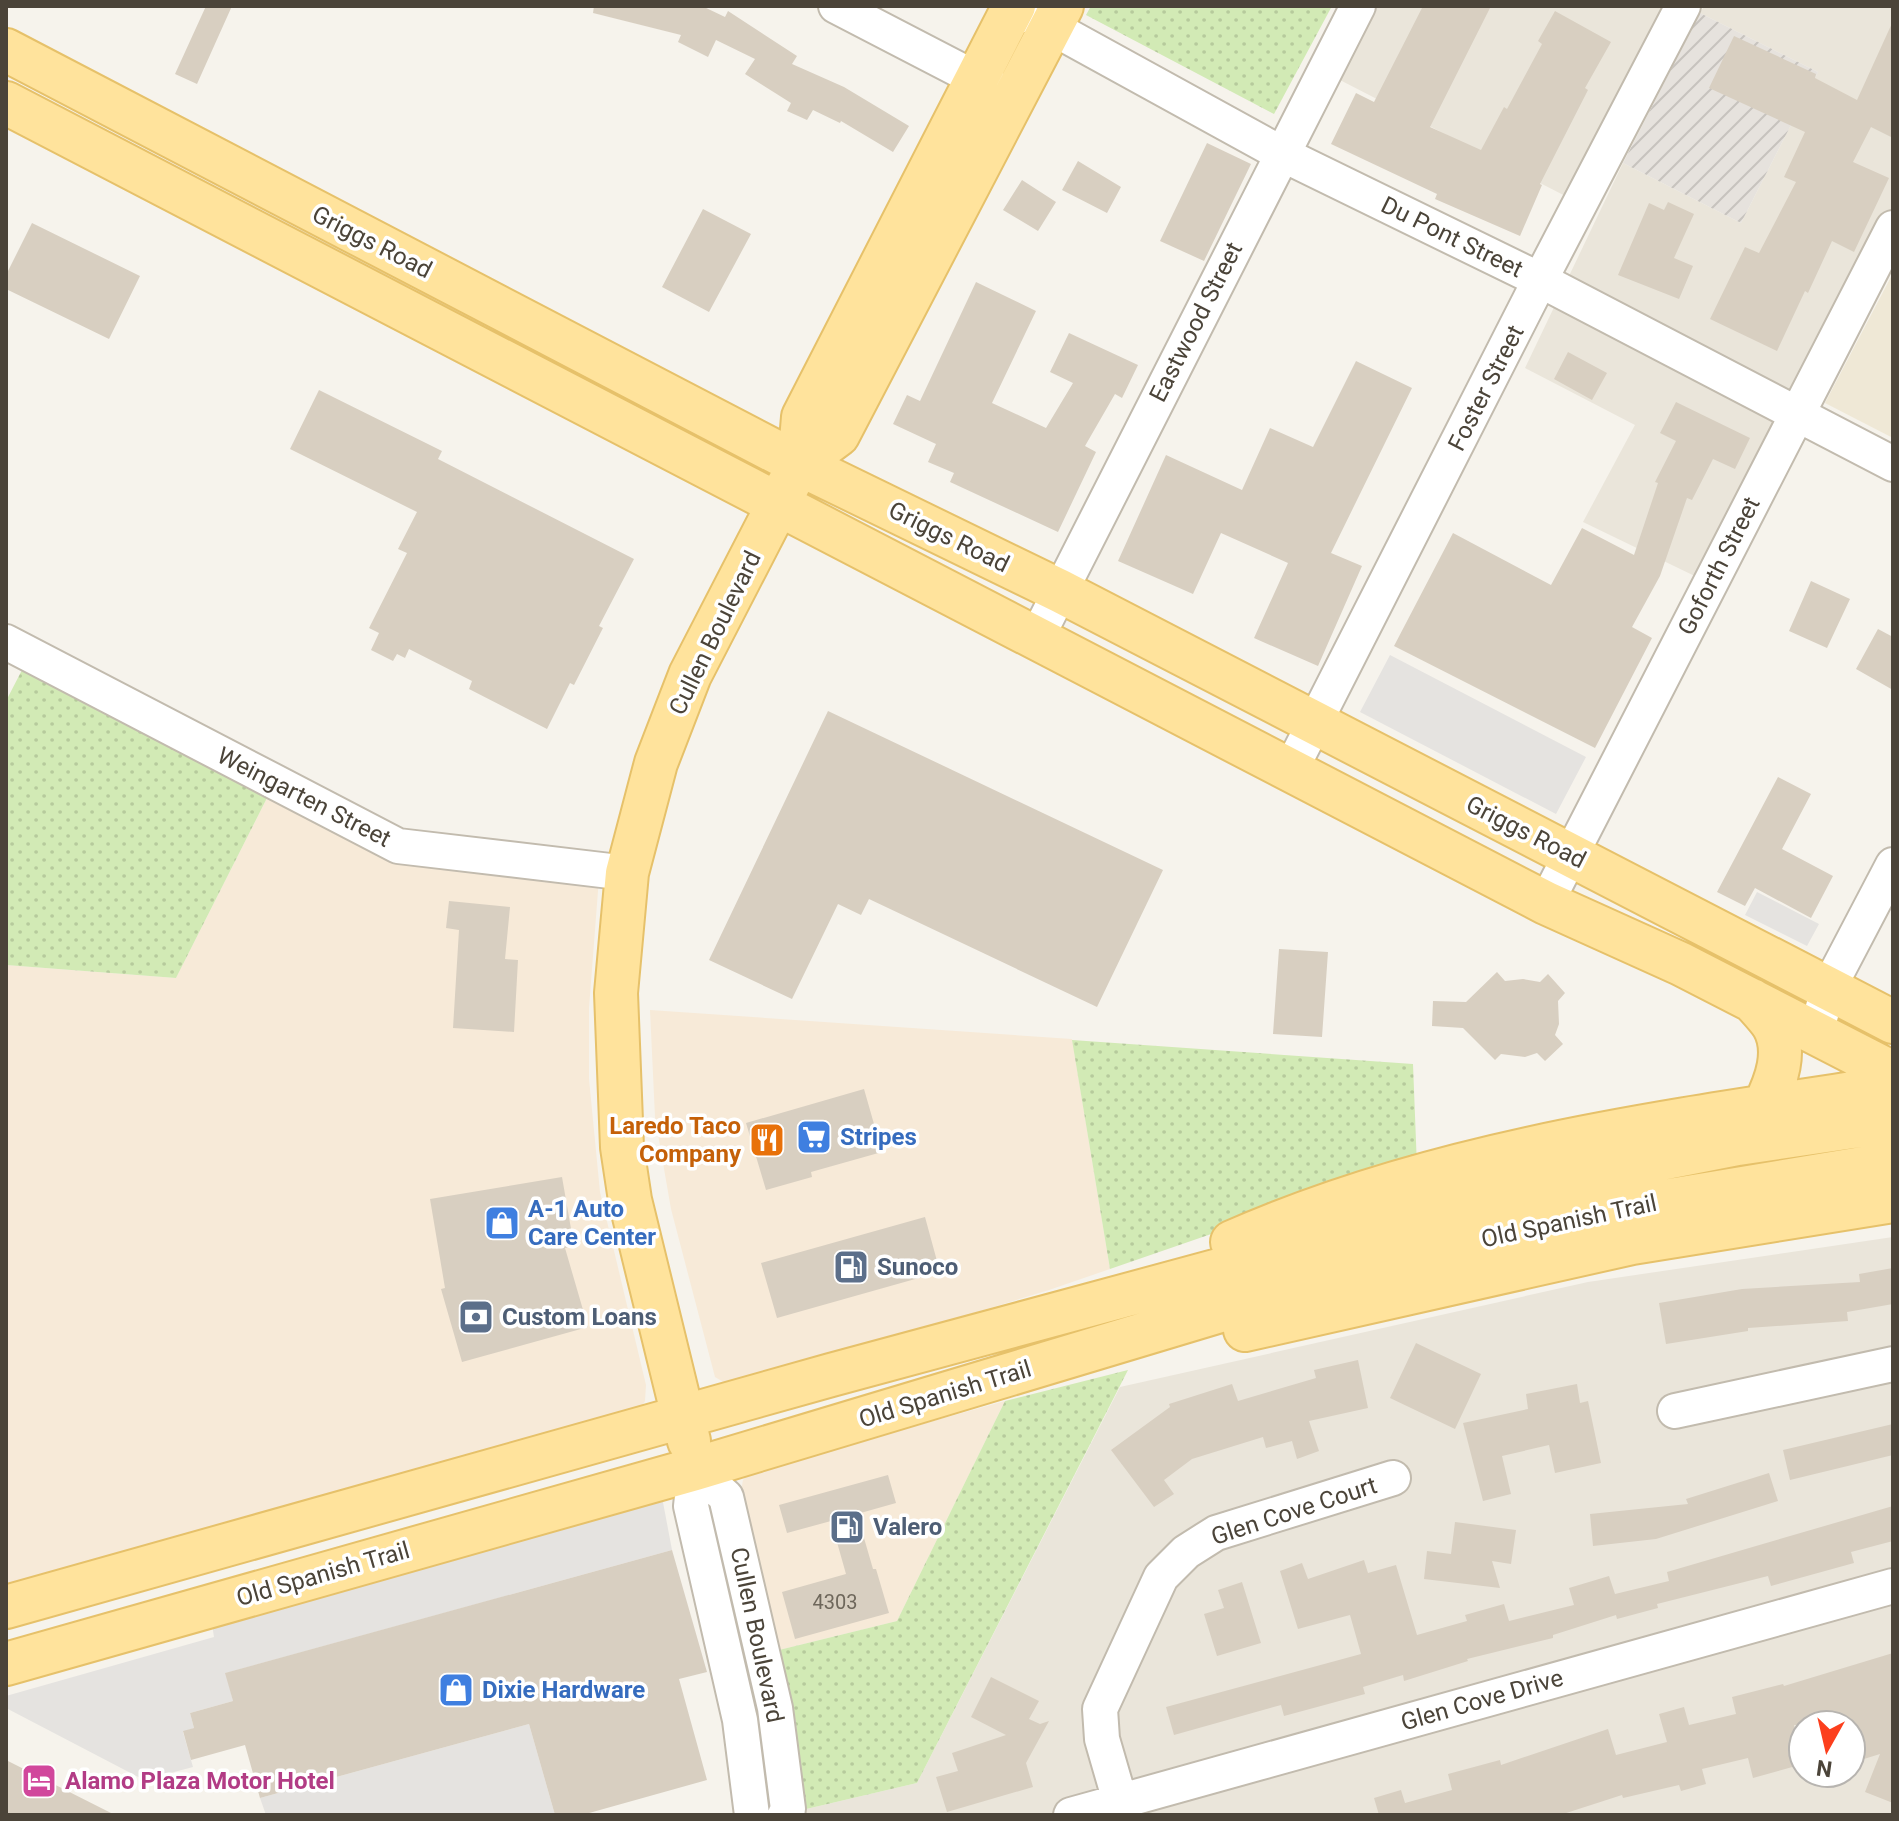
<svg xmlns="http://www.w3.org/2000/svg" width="1899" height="1821" viewBox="0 0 1899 1821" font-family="Roboto,sans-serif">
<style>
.residential{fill:#eae5da;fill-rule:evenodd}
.commercial{fill:#f7ead8}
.industrial{fill:url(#industrial-furrows)}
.education{fill:#efe8d6}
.grass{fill:url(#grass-dots)}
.parking{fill:#e5e3e0}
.building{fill:#d8cfc1}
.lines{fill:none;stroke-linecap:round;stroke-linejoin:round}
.minor-casing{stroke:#c2bbae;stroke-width:38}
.major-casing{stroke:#e6c16a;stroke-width:46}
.minor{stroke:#fff;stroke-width:34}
.major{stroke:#ffe39c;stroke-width:42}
.labels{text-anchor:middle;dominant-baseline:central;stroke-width:7;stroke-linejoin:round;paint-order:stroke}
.number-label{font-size:20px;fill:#6e675b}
.street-label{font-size:24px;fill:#4b4439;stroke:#fff}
.food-label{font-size:24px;font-weight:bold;fill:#c56008;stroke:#fff;text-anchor:end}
.shop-label{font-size:24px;font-weight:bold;fill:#366cbe;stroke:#fff;text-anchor:start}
.service-label{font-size:24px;font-weight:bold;fill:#4e5e75;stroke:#fff;text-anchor:start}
.hotel-label{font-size:24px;font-weight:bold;fill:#b23c85;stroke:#fff;text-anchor:start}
</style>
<defs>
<pattern id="industrial-furrows" width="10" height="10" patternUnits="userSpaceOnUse" patternTransform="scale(2)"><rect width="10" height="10" fill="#e6e2dd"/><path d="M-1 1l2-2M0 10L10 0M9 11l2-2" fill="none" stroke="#c7c3be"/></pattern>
<pattern id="grass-dots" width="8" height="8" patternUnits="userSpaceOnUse" patternTransform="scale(2)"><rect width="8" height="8" fill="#d2eab5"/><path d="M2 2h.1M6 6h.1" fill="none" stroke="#b6ca9c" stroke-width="1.8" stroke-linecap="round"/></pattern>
</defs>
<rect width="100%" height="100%" fill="#f6f3ec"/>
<path class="residential" d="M1376,6H1679L1577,202L1338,79Z
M1704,6H1893V219L1705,581L1583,522L1635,425L1525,368L1623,163L1741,223L1818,72L1700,13Z
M1893,1237V1815H802V1810L917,1783L1120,1387L1588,1282ZM1803,1725H1851V1773H1803Z"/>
<path class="commercial" d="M268,796L397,860L425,867L599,878L589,1008V1079L600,1192L646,1385L645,1401L637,1414L481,1452L6,1586V965L176,978Z
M650,1010L1072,1039L1110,1269L1049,1290L764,1377L725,1383L715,1377L671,1209L655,1117Z
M1005,1401L897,1621L779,1650L741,1491L743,1480L750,1472Z"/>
<path class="industrial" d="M1700,13L1818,72L1741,223L1623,163Z"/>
<path class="education" d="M1893,273V438L1825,403Z"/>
<path class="grass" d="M1091,6H1332L1274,114L1086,15Z
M22,670L268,796L176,978L6,965V701Z
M1072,1040L1413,1064L1417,1167L1373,1178L1110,1269Z
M1128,1370L917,1783L802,1810L796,1723L779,1650L897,1621L1005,1401Z"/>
<path class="parking" d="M1390,655L1586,757L1556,814L1360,712Z
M1757,892L1819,924L1807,946L1745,915Z
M662,1497L672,1550L226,1673L233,1701L190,1713L194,1728L183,1732L193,1767L144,1780L6,1708V1696L214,1637L212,1624Z
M529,1724L555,1815H266L260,1798Z"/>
<path class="building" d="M206,6H232L197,84L175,74Z
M594,6H702L725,17L728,11L797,56L792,64L844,87L909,126L893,152L841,121L840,123L813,110L807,120L787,111L791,103L745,74L755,59L716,40L708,57L678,42L681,35L593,13Z
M1423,6H1491L1430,127L1481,150L1504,107L1507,109L1542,44L1538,41L1555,11L1611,42L1585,88L1588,90L1540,184L1542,185L1520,236L1435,199L1437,194L1331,144L1356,93L1374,102Z
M1893,21V138L1871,127L1853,162L1889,178L1854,252L1832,241L1808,293L1805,291L1777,351L1710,319L1745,247L1759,253L1796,182L1784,177L1805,132L1709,88L1734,36L1816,74L1815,78L1857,100Z
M1207,143L1251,164L1204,261L1160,241Z
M1078,161L1121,187L1107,213L1062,190Z
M1022,180L1056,202L1038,231L1003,210Z
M1668,202L1694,214L1674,258L1693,266L1679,299L1618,275L1649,203L1664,210Z
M703,209L751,234L709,312L662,287Z
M32,223L140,276L109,339L6,289V275Z
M976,282L1036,311L992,403L1046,428L1073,383L1050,372L1069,333L1138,365L1122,398L1115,394L1085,446L1096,452L1058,532L950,482L954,473L928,462L936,444L893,424L907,395L920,401Z
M1568,352L1607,373L1592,400L1554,379Z
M1356,361L1412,388L1331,553L1362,566L1318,666L1254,638L1288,563L1221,533L1193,594L1118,561L1166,455L1242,490L1270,428L1313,447Z
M319,390L442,451L438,459L634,559L599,626L603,628L574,685L570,683L547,729L469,689L472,681L409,649L405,658L397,654L393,661L371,650L379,633L369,628L407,553L398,549L417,512L290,449Z
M1676,402L1750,438L1735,469L1713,459L1692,500L1687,498L1660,576L1632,627L1652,638L1595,748L1394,646L1453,533L1551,585L1582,528L1634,555L1658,483L1655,482L1676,441L1660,433Z
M1811,581L1850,599L1827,648L1789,631Z
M1878,629L1893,637V690L1856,669Z
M828,711L1163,870L1097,1007L869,899L861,915L838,904L792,999L709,960Z
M1778,777L1811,794L1782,849L1833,876L1811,918L1755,888L1745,906L1717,892Z
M449,901L510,907L505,959L518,960L514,1032L453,1028L459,930L446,928Z
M1279,949L1328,952L1322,1037L1273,1034Z
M1497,972L1505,981L1523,979L1540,982L1548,974L1565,993L1558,1001L1559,1024L1555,1035L1563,1044L1545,1061L1537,1053L1525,1057L1501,1054L1495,1060L1463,1028L1432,1026L1433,1001L1466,1002Z
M864,1089L882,1152L811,1172L812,1177L766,1190L746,1123Z
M562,1177L574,1246L565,1248L588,1327L462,1362L441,1289L445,1288L430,1199Z
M925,1217L940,1272L777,1318L761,1263Z
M1893,1268V1304L1847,1312L1848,1321L1748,1328V1331L1666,1344L1659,1303L1742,1289L1860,1282L1859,1274Z
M1416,1343L1481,1374L1455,1429L1390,1398Z
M1358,1360L1368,1408L1309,1421L1319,1451L1297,1459L1292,1441L1266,1448L1263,1437L1192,1459L1164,1480L1174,1494L1154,1507L1111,1450L1170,1407L1169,1404L1232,1384L1238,1401L1316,1378L1314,1370Z
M1577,1384L1580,1403L1588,1401L1601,1463L1555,1473L1549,1445L1502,1456L1511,1494L1483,1501L1463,1423L1528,1409L1526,1394Z
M1893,1424V1455L1790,1480L1783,1450Z
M1769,1473L1778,1501L1656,1539L1593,1546L1590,1514L1688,1504L1686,1499Z
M888,1475L896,1503L857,1514L873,1569H876L889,1613L795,1639L782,1592L846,1574L831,1521L787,1533L779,1505Z
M1893,1506V1541L1851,1552L1854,1563L1771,1586L1768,1576L1657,1604L1658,1608L1617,1619L1616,1615L1553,1635V1638L1467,1659L1468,1661L1404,1681L1403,1675L1363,1687L1365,1694L1284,1716L1281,1705L1174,1735L1166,1707L1361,1654L1350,1615L1298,1629L1280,1571L1302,1563L1308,1579L1364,1560L1368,1573L1396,1565L1417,1635L1467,1621L1465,1615L1504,1604L1509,1621L1574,1605L1569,1588L1609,1576L1615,1594L1669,1581L1667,1572Z
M1455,1522L1516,1530L1511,1564L1492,1561L1500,1588L1424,1579L1427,1551L1451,1554Z
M672,1550L707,1672L679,1679L707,1780L582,1815H555L529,1724L260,1798L245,1745L191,1760L183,1731L194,1728L190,1713L233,1701L225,1673Z
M1242,1582L1261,1643L1217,1656L1204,1614L1224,1608L1218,1590Z
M1893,1653V1803L1865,1792L1880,1754L1851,1763V1725H1794L1803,1764L1753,1778L1748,1758L1702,1769L1706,1784L1681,1791L1679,1785L1623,1798L1622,1795L1560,1815H1379L1374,1798L1401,1790L1405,1803L1452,1790L1448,1774L1500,1760L1501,1765L1608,1729L1616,1755L1667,1742L1659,1714L1684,1707L1689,1725L1736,1714L1732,1697L1783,1684L1784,1686Z
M991,1677L1039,1701L1029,1719L1040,1724L1049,1721L1026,1763L1033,1787L947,1812L936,1777L958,1771L952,1753L1006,1735L971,1717Z
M6,1760L115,1815H6Z"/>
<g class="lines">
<defs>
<path id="minor" d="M836,6L1000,91
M1031,16L1282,154L1540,280L1893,464
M1036,639L1358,6
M6,642L398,846L627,873
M1290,771L1540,280L1683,6
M1546,903L1893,228
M1816,1033L1828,989L1893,865
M1675,1411L1893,1364
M695,1469L726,1497L775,1708L788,1809L785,1815
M695,1469L691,1506L740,1720L752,1815
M1120,1801L1102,1739L1100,1709L1161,1577L1186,1552L1216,1533L1393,1478
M1071,1815L1893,1586"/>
<path id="major" d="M6,50L799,464L1060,591L1893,1022
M6,103L1546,903L1681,964L1893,1073
M799,464L838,435L1062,6
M1752,1000C1759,1008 1767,1016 1773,1025C1788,1051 1776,1082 1764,1106
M1232,1242C1440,1150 1670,1121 1893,1087
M1245,1330L1632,1243L1893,1201
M689,1441L630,1200L622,1147L616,993L627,873L656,763L690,675L799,464L803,417L1014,6
M6,1607L831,1375L1544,1182L1738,1144L1893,1121
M6,1664L695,1469L1280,1293L1574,1216L1893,1163"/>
</defs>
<use href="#minor" class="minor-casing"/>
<use href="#major" class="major-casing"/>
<use href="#minor" class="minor"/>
<use href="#major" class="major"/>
</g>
<defs>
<symbol id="supermarket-square" viewBox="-11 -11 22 22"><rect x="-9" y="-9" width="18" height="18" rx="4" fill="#3f7fe0" stroke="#fff"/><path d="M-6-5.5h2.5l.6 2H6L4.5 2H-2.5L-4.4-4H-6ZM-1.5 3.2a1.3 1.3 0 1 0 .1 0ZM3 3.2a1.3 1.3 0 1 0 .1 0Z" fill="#fff"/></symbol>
<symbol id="restaurant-square" viewBox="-11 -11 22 22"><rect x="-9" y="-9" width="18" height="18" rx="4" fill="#e8710a" stroke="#fff"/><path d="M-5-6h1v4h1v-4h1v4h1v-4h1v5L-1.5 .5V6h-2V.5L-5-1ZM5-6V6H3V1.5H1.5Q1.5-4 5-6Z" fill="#fff"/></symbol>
<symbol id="shop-square" viewBox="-11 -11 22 22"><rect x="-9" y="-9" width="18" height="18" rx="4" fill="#3f7fe0" stroke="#fff"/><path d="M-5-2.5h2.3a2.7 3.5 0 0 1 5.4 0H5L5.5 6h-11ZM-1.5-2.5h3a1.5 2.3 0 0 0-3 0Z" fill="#fff"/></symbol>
<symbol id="fuel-square" viewBox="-11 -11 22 22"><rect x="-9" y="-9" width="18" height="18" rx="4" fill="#5c6f8a" stroke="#fff"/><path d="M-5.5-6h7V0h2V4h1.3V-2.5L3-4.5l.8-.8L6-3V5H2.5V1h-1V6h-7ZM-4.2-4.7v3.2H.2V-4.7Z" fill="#fff"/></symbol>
<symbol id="bank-square" viewBox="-11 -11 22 22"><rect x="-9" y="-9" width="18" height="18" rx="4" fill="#5c6f8a" stroke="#fff"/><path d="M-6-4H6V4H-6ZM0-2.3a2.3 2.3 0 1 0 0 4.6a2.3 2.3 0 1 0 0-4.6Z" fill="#fff"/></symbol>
<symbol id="hotel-square" viewBox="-11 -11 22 22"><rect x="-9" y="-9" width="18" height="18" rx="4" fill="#d1479c" stroke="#fff"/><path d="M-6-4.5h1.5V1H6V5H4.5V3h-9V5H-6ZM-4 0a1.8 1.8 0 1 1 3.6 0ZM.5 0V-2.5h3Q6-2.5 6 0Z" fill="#fff"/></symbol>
</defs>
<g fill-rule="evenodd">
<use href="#supermarket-square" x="794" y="1117" width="40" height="40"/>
<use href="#restaurant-square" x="747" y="1120" width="40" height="40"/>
<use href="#shop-square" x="482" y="1203" width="40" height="40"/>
<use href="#fuel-square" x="831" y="1247" width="40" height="40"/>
<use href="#bank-square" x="456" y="1297" width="40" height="40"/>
<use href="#fuel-square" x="827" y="1507" width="40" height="40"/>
<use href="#shop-square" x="436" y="1670" width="40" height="40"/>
<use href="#hotel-square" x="19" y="1761" width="40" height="40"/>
</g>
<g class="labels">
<g class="number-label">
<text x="835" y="1602">4303</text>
</g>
<g class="street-label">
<text transform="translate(1452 237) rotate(26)">Du Pont Street</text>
<text transform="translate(372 242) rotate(27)">Griggs Road</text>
<text transform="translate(1196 322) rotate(-63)">Eastwood Street</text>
<text transform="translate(1486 388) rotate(-63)">Foster Street</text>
<text transform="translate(949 537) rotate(26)">Griggs Road</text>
<text transform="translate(1719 566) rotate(-63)">Goforth Street</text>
<text transform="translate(715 633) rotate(-64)">Cullen Boulevard</text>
<text transform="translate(304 797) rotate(27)">Weingarten Street</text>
<text transform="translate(1526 832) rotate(27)">Griggs Road</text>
<text transform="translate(1569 1221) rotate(-12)">Old Spanish Trail</text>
<text transform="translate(945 1394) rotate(-17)">Old Spanish Trail</text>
<text transform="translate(1294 1511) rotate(-18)">Glen Cove Court</text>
<text transform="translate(323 1574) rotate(-16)">Old Spanish Trail</text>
<text transform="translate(757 1635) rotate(78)">Cullen Boulevard</text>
<text transform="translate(1482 1700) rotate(-16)">Glen Cove Drive</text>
</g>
<g class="food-label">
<text x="741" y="1126">Laredo Taco<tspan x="741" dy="28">Company</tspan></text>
</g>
<g class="shop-label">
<text x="840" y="1137">Stripes</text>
<text x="528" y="1209">A-1 Auto<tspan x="528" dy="28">Care Center</tspan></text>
<text x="482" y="1690">Dixie Hardware</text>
</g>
<g class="service-label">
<text x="877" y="1267">Sunoco</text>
<text x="502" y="1317">Custom Loans</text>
<text x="873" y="1527">Valero</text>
</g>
<g class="hotel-label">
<text x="65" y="1781">Alamo Plaza Motor Hotel</text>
</g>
</g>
<rect width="1899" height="1821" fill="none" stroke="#4b4439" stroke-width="16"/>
<g transform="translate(1827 1749) rotate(188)"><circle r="38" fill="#ffffff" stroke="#b7b4b0" stroke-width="2"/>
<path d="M0-6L14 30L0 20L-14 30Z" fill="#fc3f1d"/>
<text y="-12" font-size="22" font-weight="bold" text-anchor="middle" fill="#4b4439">N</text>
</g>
</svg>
